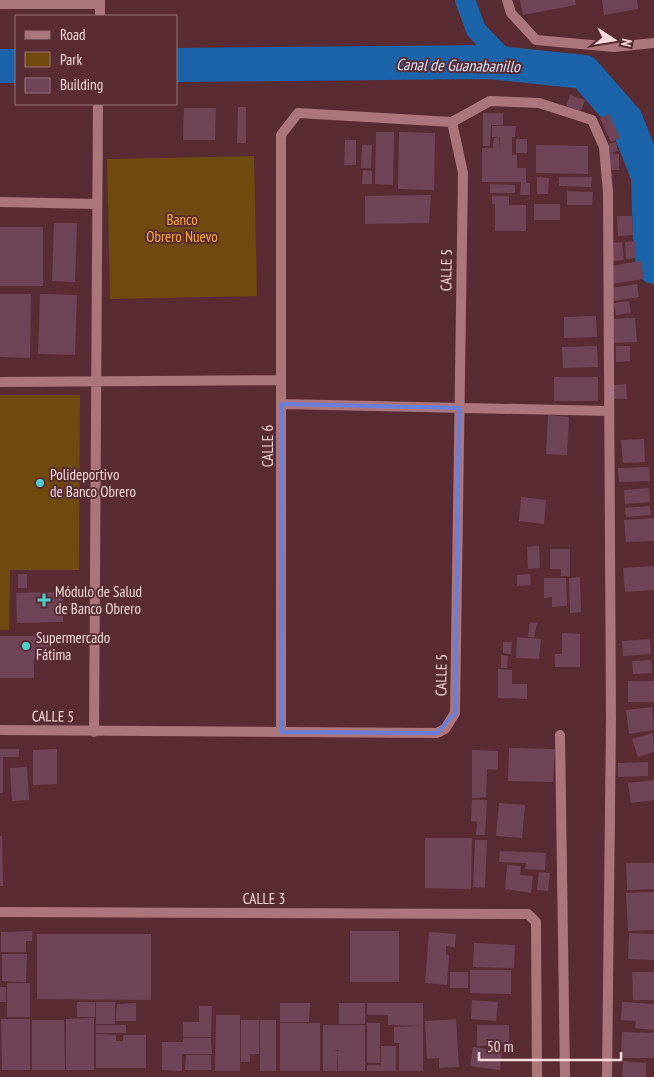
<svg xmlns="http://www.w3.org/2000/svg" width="654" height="1077" viewBox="0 0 654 1077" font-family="'PT Sans Narrow',sans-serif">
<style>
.green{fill:#70490e}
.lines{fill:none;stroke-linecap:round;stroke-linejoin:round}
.canal{stroke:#1b64a9;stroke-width:20}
.river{stroke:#1b64a9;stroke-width:34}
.building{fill:#6f4457}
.lane{stroke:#aa767c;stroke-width:10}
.street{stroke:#aa767c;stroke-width:10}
.marked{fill:none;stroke:#697fd9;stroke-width:4;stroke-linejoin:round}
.poi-dot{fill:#53cdc9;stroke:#592c33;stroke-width:2}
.labels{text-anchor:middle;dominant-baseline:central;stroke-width:4;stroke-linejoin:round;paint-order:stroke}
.park-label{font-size:15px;fill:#fbac37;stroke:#592c33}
.street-label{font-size:15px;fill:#f7dadc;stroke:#592c33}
.poi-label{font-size:15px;fill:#f7dadc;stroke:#592c33;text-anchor:start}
.water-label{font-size:16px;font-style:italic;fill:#d1e5fc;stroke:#592c33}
</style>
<rect width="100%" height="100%" fill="#592c33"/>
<path class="green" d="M254,156L257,296L110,299L107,159Z
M0,395H80L79,570H10L9,630H0Z"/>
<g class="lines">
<path class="canal" d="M465,0L476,30L510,65"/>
<path class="river" d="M176,65L489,62L584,72L626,120L648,176L650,244L654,267
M0,66H16"/>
</g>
<path class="building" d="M520,0H575L576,5L523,15Z
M602,0H637L638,9L604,15Z
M570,95L585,100L581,111L566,106Z
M238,107H246V143H237Z
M184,108H216L215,140H183Z
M483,113H503V125H491L490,146H483Z
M609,114L620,138L611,142L600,118Z
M492,126H516L515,137H512V155H517V168H526V183H530V195H520L521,182H482V148H493L494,138L499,137V149L500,137H504H492Z
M376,132H394L393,185L375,184Z
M399,132L435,133L434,190L398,189Z
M516,139H527V153H516Z
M345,140H356V165H344Z
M616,142L618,151L610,153L608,144Z
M362,145H372L371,168H361Z
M536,145L588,146V174L536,173Z
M608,153L619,154V170H607Z
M363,170L372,171V184H362Z
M537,177L549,178L548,194H537Z
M559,177H592L591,187L559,186Z
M490,184L515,185V193H490Z
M567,191L593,192L592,205H567Z
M431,195L429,223L365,224V196Z
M492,196H509V205H526V231H495V204H492Z
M534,204H560V220H534Z
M617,216H632L633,235L618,236Z
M54,223H77L75,282L52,281Z
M0,227H43V286H0Z
M635,241L636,258L626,259L625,242Z
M622,242L624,260L611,261L610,243Z
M641,261L644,279L612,284L610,266Z
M637,284L639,297L614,301L612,288Z
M0,294H31L30,358L0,357Z
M40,294L77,295L75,355L38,354Z
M629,301L631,313L616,315L614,303Z
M596,316L597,337L564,338V317Z
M635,318L637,342L612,343L611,319Z
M597,346L598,367L563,368L562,347Z
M616,346H630V361L616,362Z
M554,377H598V401H554Z
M626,384L627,399H613V385Z
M548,415L569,417L567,455L546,454Z
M644,439L645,462L623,463L621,440Z
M649,467L650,481L619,482L618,468Z
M649,488L650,502L625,504L624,490Z
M521,497L546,500L544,524L519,521Z
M650,506L651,515L626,517L625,508Z
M654,518V541L626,542L624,520Z
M539,546L540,568L528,569L527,547Z
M550,549H570V576H561V569H550Z
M654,566V590L625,592L623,568Z
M18,574H27V588H18Z
M530,574L531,585L517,586V575Z
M580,577L581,612L570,613L569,578Z
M544,578H566L567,606L552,607V597L544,598Z
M63,592V622L17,623L16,593Z
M530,622L537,623L534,638L528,637Z
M562,633L580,634V667H555V654H562Z
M0,636H51V657H34V678H0Z
M517,637L541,639L539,659L516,658Z
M650,639L651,654L623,656L622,641Z
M503,642H512L511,654L503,653Z
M501,655L508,656L507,668H501Z
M651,660L652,673L633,674L632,661Z
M498,669L512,670V684H527V699L498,698Z
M628,681H654V702H628Z
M652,707L654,730L629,734L626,710Z
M653,733L654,752L638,757L632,739Z
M509,748L555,749L553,782L508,781Z
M0,749H19V757H3V793H0Z
M57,749V784L33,785V750Z
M472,750L498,751V770L487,769L486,797L472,798Z
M648,762V776L618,777V763Z
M27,767L29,800L12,801L10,768Z
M654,780V800L631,803L628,783Z
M472,800H487L485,835H476L477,822L471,821Z
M499,803L525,805L522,838L496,836Z
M0,836H2L3,886H0Z
M425,838H472L471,889L425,888Z
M475,840H487L485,888L473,887Z
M500,851L546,853L545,870L525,869L526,863L499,862Z
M626,863H654V889L627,890Z
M507,865L521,866L520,875L533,876L531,893L505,889Z
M539,872L550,873L548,891L537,890Z
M654,892V930L628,931L626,893Z
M32,931V941H26V952H1V932Z
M350,931H399V982H350Z
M429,932L456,934L455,947L446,946V955H449L447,985L425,983Z
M629,933L654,934V960L628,959Z
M37,934H151V1000L37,999Z
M474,943L515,945L514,968L473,967Z
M2,954H27L26,982L2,981Z
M470,970H511V994L470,993Z
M450,972H468V988H450Z
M632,972H654V1000H633Z
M7,983H30V1017H7Z
M0,987H6V1002H0Z
M472,1000L498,1002L496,1021L471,1019Z
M77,1002H95V1017H77Z
M96,1002H115V1024H96Z
M622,1002L654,1004V1030L635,1028L636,1021L621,1020Z
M136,1003V1021H116L117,1004Z
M280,1003H310L309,1022H280Z
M339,1003H365V1024H339Z
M367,1003H423V1026L388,1025V1015H367Z
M199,1006H212L211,1037H183V1022H199Z
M216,1015H240V1071H215Z
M94,1018V1070H66V1019Z
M1,1019H30V1070H2Z
M456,1019L459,1067L439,1068V1058L427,1059L425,1021Z
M32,1020H64L65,1070H32Z
M241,1020H259V1054H250V1062H241Z
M260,1020H276V1071H260Z
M280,1023H320V1071H280Z
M367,1023H380V1063H367Z
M96,1025H126V1033H96Z
M323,1025H365V1071H338V1050H334L338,1051L337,1071H323Z
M477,1025H509V1045L477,1046Z
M423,1026V1071H399V1043H394V1027Z
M622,1032L654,1033V1058H621Z
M96,1034L116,1035V1041H123V1035H146V1068H96Z
M183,1038H211L212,1054H182V1071L162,1070V1042H183Z
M381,1046H396V1071H367V1065H381Z
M473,1047L502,1051L500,1070L470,1066Z
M186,1055H211V1070H185Z
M623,1061L646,1063V1077H622Z"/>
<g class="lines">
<path class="lane" d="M507,0L511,13L536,40L614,47L654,43
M560,735L565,1077"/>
<path class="street" d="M0,4H100
M100,16V0
M452,122L490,101L539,103L592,120L604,147L608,192L611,720L607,1077
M0,202L96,204
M0,382L280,380
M282,404L608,411
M0,730L437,733L445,729L455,713L463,173L452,122L298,113L281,135V732
M94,732L98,104
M0,912L528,914L536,922L537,1077"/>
</g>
<path class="marked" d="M282,404L459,408L455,713L437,733L281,732Z"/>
<g class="poi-dot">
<circle cx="40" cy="483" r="5"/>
<path d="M41.5 592.5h5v5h5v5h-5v5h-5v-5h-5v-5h5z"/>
<circle cx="26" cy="646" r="5"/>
</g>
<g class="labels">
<g class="park-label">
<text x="182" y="219">Banco<tspan x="182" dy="17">Obrero Nuevo</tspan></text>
</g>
<g class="street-label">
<text transform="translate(446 270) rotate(-89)">CALLE 5</text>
<text transform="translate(267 446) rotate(-90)">CALLE 6</text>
<text transform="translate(441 675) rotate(-89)">CALLE 5</text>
<text transform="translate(53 716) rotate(1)">CALLE 5</text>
<text x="264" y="898">CALLE 3</text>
</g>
<g class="poi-label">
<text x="50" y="474">Polideportivo<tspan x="50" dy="17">de Banco Obrero</tspan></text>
<text x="55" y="591">Módulo de Salud<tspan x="55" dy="17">de Banco Obrero</tspan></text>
<text x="36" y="637">Supermercado<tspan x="36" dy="17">Fátima</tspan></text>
</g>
<g class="water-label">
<text transform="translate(458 65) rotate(1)">Canal de Guanabanillo</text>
</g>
</g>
<rect x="15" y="15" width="162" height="90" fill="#592c33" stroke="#987277"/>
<rect x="25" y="31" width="25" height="8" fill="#aa767c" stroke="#987277"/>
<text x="60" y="40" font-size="15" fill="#f7dadc">Road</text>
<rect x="25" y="52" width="25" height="15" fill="#70490e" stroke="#987277"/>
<text x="60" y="65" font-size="15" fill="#f7dadc">Park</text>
<rect x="25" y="78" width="25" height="15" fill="#6f4457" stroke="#987277"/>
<text x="60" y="90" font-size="15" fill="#f7dadc">Building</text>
<g transform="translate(614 40) rotate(102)" stroke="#592c33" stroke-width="4" paint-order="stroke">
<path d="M0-4L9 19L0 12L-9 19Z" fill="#f7dadc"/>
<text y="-8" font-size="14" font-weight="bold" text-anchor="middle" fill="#f7dadc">N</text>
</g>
<path d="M479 1052v8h142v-8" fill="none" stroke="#f7dadc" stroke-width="2.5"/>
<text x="487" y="1052" font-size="15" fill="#f7dadc" stroke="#592c33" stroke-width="4" paint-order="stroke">50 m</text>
</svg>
